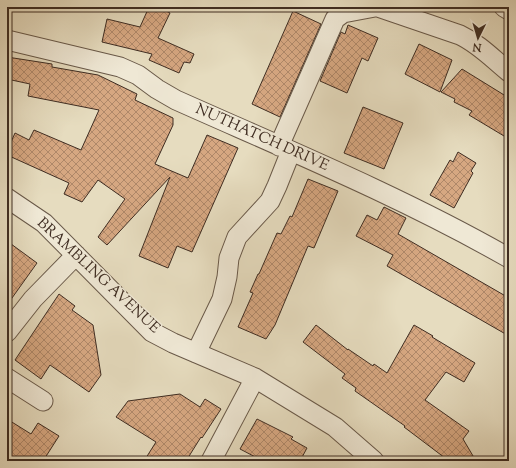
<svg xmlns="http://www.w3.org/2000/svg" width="516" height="468" viewBox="0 0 516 468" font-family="'Sorts Mill Goudy',serif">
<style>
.building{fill:url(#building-cross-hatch);stroke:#3f2d22}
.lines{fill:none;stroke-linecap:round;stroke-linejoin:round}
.street-casing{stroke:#695949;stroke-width:21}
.street{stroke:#efe8d5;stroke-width:19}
.labels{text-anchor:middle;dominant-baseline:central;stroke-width:3;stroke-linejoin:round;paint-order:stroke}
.street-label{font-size:15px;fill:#3f2d22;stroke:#efe8d5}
</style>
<defs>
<pattern id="building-cross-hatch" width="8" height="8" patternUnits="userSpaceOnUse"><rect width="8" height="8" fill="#d6a781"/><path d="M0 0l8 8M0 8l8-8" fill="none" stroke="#af8869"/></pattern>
</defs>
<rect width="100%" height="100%" fill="#e6dcbf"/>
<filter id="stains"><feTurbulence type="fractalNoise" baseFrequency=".005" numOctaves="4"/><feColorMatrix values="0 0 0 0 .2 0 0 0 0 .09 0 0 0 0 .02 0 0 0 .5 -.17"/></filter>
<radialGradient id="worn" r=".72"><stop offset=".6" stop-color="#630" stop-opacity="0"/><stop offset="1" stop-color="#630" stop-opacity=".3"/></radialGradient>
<path class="building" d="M149,7H158L170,13L158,38L194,54L190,63L184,62L179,73L149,60L152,54L102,42L107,19L140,27Z
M293,11L321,24L280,117L252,104Z
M348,25L378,38L368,61L362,58L347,93L320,81L341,32L345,34Z
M419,44L452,60L440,92L405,74Z
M7,57L52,64V67L98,75L137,94L135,100L173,118V125L155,164L188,178L207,135L238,148L192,252L177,246L168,268L139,256L170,177L107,245L98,237L125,199L98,180L82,202L64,194L69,183L7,155V151L15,133L29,140L34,130L81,150L99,110L28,96L30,84L7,79Z
M462,69L509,98V139L469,115L472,111L454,102L455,99L441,92Z
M363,107L403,123L384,169L344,153Z
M458,152L476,163L471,171L473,173L454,208L430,195L450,160L453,162Z
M308,179L338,191L314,248L308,246L275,325L266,339L238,327L253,293L250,292L258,274H259L277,233L281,234L290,216L292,217Z
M384,207L406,218L398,234L509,298V336L387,266L393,255L356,236L367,215L377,220Z
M7,241L37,263L7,305Z
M59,294L75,306L72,310L93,325L101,375L89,392L50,365L41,379L15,360Z
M316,325L348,350V349L373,366L374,364L387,373L414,325L433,336L432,337L475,363L464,382L446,372L425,400L469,431L463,439L476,461H449L404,427L405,426L355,391L356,388L342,378L345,374L303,342Z
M180,394L200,407L205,399L221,409L202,438L201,437L186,461H144L156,442L116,417L128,401Z
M7,419L31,434L38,423L59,436L43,461H7Z
M257,419L293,437L291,439L307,448L300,461H263L240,449Z"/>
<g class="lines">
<defs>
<path id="street" d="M378,7L460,35C479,44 493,59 509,72
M504,7L509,10
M7,40L120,67L138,75L157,89L176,100C288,150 402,197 509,258
M279,146L335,19L343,13L375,7
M7,198L44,223L152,332L173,343L255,378L335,427L374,461
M7,332L33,299L76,255
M196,353L222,299L227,277L229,258L237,237L270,201L277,186L291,151
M7,378L43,401
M211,461L255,378"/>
</defs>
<use href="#street" class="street-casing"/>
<use href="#street" class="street"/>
</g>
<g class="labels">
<g class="street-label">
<text transform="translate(262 138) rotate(24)">NUTHATCH DRIVE</text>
<text transform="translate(98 276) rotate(43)">BRAMBLING AVENUE</text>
</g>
</g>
<rect width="516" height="468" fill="none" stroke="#e6dcbf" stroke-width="24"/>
<rect x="8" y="8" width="500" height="452" fill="none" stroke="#3f2d22" stroke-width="2"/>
<rect x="12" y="12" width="492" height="444" fill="none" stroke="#3f2d22"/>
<g transform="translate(478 38) rotate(185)" stroke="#efe8d5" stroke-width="3" paint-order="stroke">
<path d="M0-3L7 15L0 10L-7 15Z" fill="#3f2d22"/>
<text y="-6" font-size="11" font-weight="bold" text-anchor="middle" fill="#3f2d22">N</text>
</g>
<rect width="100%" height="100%" filter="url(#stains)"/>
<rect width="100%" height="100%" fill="url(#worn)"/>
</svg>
